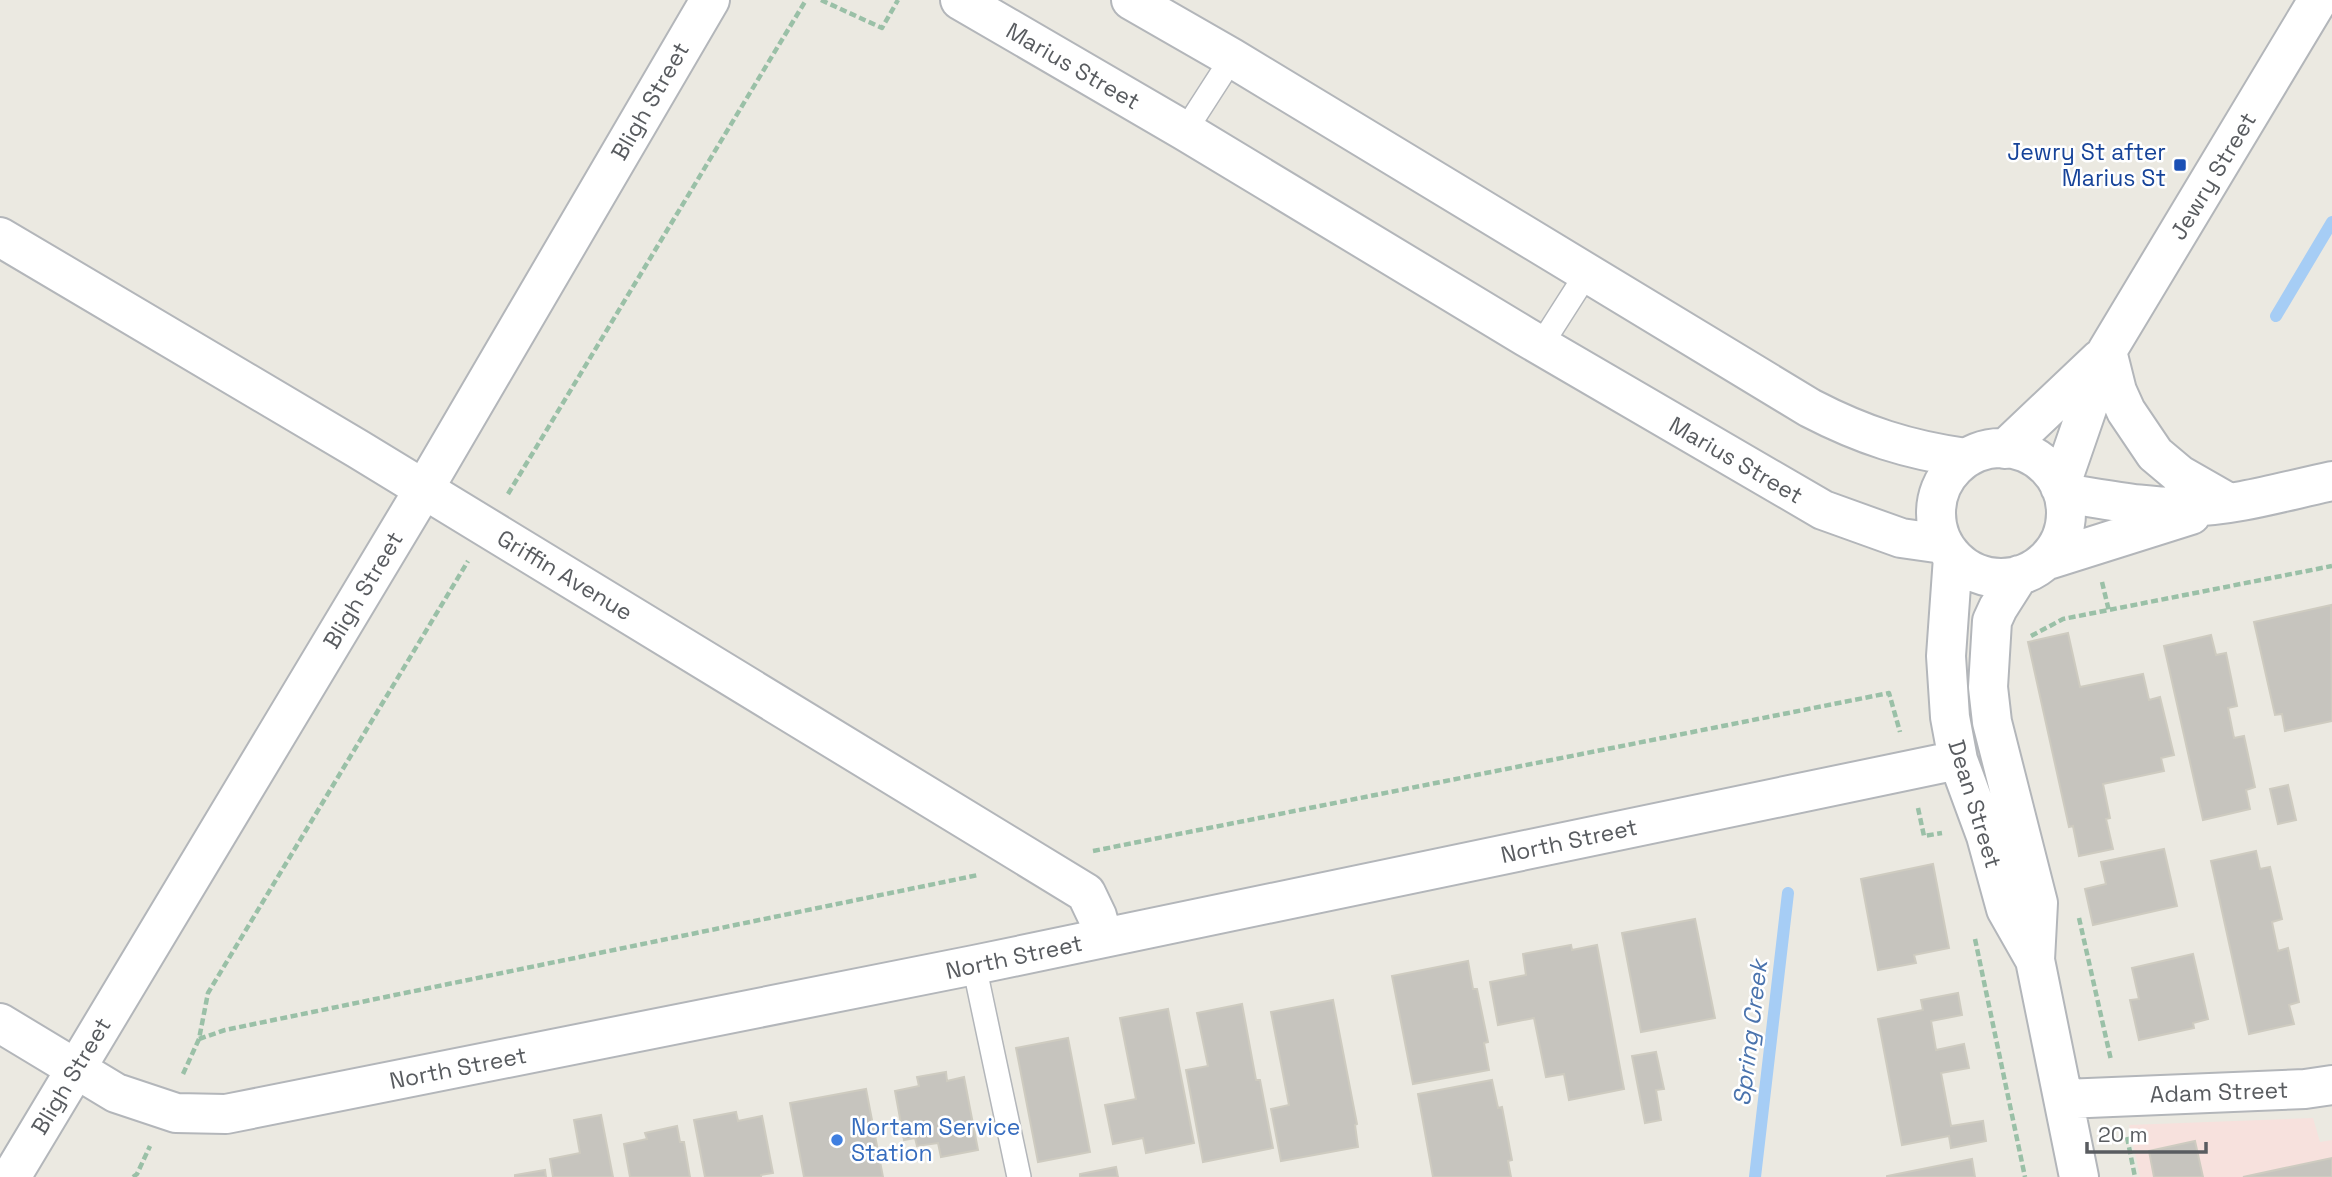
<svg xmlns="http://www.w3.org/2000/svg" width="2332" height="1177" viewBox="0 0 2332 1177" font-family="'Space Grotesk',sans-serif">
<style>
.medical{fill:#f7e1dd}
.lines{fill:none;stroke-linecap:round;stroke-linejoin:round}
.stream{stroke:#a6cdf5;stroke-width:12}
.building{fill:#c6c4be;stroke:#cecbc0;stroke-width:2}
.service-casing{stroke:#b3b6ba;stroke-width:26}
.minor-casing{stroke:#b3b6ba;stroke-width:42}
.tertiary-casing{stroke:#b3b6ba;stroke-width:42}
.path{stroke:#9ac0a7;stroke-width:4.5;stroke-dasharray:7 3.5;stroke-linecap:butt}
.service{stroke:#fff;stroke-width:23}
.minor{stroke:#fff;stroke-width:38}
.tertiary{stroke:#fff;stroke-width:38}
.transit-dot{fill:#1a4fb4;stroke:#fff;stroke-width:2.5}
.shop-dot{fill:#3f7fe0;stroke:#fff;stroke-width:2.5}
.labels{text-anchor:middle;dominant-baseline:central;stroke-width:5;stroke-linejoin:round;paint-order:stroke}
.street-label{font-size:23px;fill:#595c60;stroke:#fff}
.transit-label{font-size:23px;fill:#164399;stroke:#fff;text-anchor:end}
.shop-label{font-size:23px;fill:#366cbe;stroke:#fff;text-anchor:start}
.water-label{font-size:24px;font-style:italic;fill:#4a73ad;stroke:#fff}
</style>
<rect width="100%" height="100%" fill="#ebe9e1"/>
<path class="medical" d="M2313,1118L2320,1142L2332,1140V1177H2140L2129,1125Z"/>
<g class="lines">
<path class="stream" d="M2276,316L2332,222
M1755,1177L1788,893"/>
</g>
<path class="building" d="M2331,605L2332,721L2285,731L2282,714L2275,715L2254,622Z
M2068,633L2080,687L2143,674L2149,700L2160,697L2174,755L2161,758L2164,771L2103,784L2110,818L2106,819L2113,849L2079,856L2073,826L2069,827L2028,642Z
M2211,635L2216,655L2226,653L2237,706L2228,708L2234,738L2244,736L2255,787L2246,790L2250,809L2203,820L2164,646Z
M2288,785L2296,820L2278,824L2270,789Z
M2164,849L2177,906L2093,925L2085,889L2106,884L2101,862Z
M2256,851L2260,869L2270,867L2282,919L2272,922L2278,951L2288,948L2299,1002L2289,1005L2294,1024L2249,1034L2211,861Z
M1933,864L1949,948L1914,955L1916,963L1878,970L1861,879Z
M1695,919L1715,1018L1641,1032L1622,933Z
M1571,945L1572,950L1597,945L1624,1089L1569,1100L1564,1074L1546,1077L1534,1018L1498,1025L1490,982L1526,975L1523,954Z
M2193,954L2208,1019L2193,1023L2194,1028L2139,1040L2130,1000L2139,999L2132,968Z
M1468,961L1473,989H1477L1488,1042L1484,1043L1489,1070L1413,1084L1392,976Z
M1958,993L1962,1015L1931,1021L1936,1050L1964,1044L1969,1068L1941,1073L1951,1126L1983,1121L1986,1141L1951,1148L1949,1136L1902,1145L1878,1019L1923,1010L1921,1000Z
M1333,1000L1357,1124L1355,1125L1358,1147L1281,1161L1271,1109L1289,1105L1271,1012Z
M1242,1004L1256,1080H1260L1273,1148L1203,1162L1186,1070L1208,1066L1197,1013Z
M1168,1009L1194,1143L1146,1153L1143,1138L1113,1144L1105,1105L1136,1099L1120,1018Z
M1068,1038L1090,1152L1038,1162L1016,1048Z
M1656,1052L1664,1089L1656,1090L1661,1120L1645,1123L1632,1056Z
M946,1072L947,1081L964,1077L978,1150L941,1157L938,1143L917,1146L915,1138L904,1140L895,1091L919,1086L917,1077Z
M1492,1080L1498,1108L1502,1107L1512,1160L1508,1161L1511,1177H1433L1418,1094Z
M866,1089L883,1177H804L790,1103Z
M736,1112L738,1121L762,1116L773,1173L761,1175V1177H705L694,1120Z
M601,1115L613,1177H553L550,1159L580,1153L574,1120Z
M677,1126L680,1142H684L690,1177H630L624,1144L647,1139L645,1133Z
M2195,1141L2203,1177H2154L2149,1151Z
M2332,1158V1177H2243Z
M1972,1159L1975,1177H1887V1176Z
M1116,1167L1118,1177H1080V1174Z
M545,1170L546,1177H515V1175Z"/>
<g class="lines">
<defs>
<path id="service" d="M1185,131L1232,58
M1541,345L1587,273
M974,965L1019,1177"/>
<path id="minor" d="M960,0L1185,131L1526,337L1823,510L1901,538L1943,544
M1131,0L1232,58L1810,408C1862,435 1908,450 1966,458
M0,237L358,449L1086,893L1097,916L1103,938
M2107,351L2117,391L2126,411L2155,454L2180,475L2229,503
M1936 513a65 65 0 1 1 130 0a65 65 0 1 1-130 0Z
M2005,449L2100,359
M2060,487L2107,351L2318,0
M2063,493C2104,499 2145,508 2187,507C2236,506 2285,491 2332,481
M1953,557L1946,656L1950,717L1958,760L1986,836L2006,909L2035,960
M2045,561L2191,515
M2019,575L1998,608L1992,621L1988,687L1992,722L2038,903L2035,960L2079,1177
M0,1023L116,1093L176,1113L226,1114L974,965L1958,760
M2064,1099L2305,1089L2332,1085"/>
<path id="tertiary" d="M11,1177L424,489L710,0"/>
</defs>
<use href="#service" class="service-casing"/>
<use href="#minor" class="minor-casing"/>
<use href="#tertiary" class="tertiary-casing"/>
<path class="path" d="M821,0L882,28L898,0
M508,494L806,0
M2102,582L2109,611
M2031,636L2063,619L2332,566
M1918,808L1924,836L1942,833
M1093,851L1889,693L1900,732
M2079,918L2111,1060
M1975,939L2025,1177
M199,1039L225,1030L978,875
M183,1074L199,1039L208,993L468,561
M2127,1137L2135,1177
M133,1177L137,1174L150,1146"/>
<use href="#service" class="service"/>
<use href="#minor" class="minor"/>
<use href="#tertiary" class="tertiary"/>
</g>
<rect class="transit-dot" x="2173" y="158" width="14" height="14" rx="3.5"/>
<circle class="shop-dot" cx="837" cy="1140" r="7"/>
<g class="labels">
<g class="street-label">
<text transform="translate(1073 66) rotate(30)">Marius Street</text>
<text transform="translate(650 101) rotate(-60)">Bligh Street</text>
<text transform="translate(2213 176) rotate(-59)">Jewry Street</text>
<text transform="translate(1736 460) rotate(30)">Marius Street</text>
<text transform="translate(565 575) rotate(31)">Griffin Avenue</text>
<text transform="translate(363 590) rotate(-59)">Bligh Street</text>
<text transform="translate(1975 804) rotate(73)">Dean Street</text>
<text transform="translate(1569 841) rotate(-12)">North Street</text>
<text transform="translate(1014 957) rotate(-12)">North Street</text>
<text transform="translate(458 1068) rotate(-11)">North Street</text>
<text transform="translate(71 1076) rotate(-59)">Bligh Street</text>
<text transform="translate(2219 1092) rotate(-2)">Adam Street</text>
</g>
<g class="transit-label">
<text x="2166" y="152">Jewry St after<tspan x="2166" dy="26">Marius St</tspan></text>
</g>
<g class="shop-label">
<text x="851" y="1127">Nortam Service<tspan x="851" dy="26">Station</tspan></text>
</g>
<g class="water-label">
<text transform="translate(1750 1033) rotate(-83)">Spring Creek</text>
</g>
</g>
<path d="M2087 1142v10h119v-10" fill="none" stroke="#595c60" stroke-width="3.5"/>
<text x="2098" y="1142" font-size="21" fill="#595c60" stroke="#ffffff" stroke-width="5" paint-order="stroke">20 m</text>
</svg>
